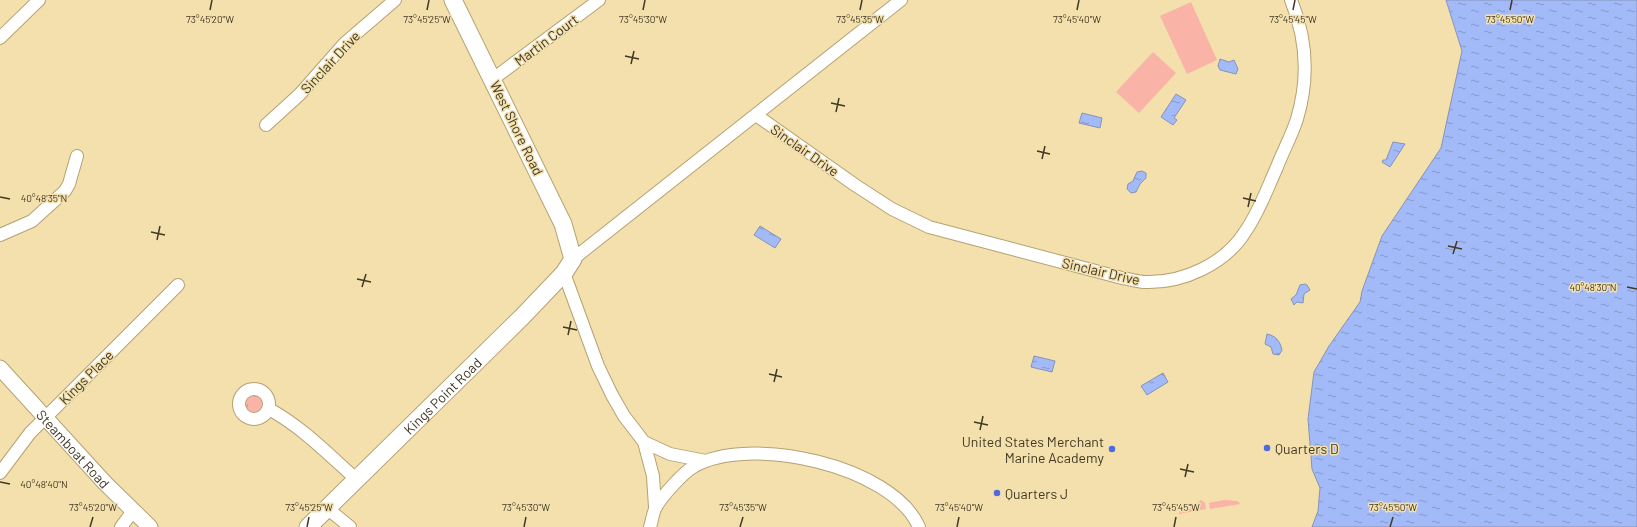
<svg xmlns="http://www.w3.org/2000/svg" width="1637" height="527" viewBox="0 0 1637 527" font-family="Barlow,sans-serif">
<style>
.grass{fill:url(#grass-tufts)}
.garden{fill:#fab3a7}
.water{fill:url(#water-ripples);stroke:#8693b9}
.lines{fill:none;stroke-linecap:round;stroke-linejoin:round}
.minor-casing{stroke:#b5a272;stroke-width:14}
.tertiary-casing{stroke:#b5a272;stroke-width:17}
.secondary-casing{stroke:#b5a272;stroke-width:19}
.minor{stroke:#fff;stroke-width:12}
.tertiary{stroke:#fff;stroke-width:15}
.secondary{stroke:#fff;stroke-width:17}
.ticks{fill:none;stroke:#413925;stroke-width:1.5}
.poi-dot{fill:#4d6bdf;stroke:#f3e0ad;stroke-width:1.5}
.labels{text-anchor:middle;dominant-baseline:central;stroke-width:3;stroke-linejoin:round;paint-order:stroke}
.street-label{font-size:14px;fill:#413925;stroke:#f3e0ad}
.poi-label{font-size:14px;fill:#413925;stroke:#f3e0ad;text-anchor:start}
.ticks-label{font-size:10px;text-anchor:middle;fill:#413925;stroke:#f3e0ad;stroke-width:3;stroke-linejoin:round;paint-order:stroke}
</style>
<defs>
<pattern id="grass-tufts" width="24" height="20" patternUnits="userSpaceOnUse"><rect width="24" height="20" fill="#fab3a7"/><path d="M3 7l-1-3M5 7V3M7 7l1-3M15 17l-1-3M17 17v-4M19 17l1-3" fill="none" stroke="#cc9388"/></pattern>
<pattern id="water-ripples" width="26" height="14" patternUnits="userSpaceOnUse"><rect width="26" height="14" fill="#a3baf9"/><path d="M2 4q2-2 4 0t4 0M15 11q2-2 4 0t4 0" fill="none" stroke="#8698c9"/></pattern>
</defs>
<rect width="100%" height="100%" fill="#f3e0ad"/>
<path class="grass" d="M243 404a11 11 0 1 1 22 0a11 11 0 1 1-22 0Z"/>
<path class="garden" d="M1191,2L1217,60L1187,74L1160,16Z
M1153,52L1176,73L1139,113L1116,92Z
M1201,500L1205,503L1206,509L1179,514V512L1192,508Z
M1224,500L1238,501L1240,504L1210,509L1209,503Z"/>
<path class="water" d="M1446,0H1637V527H1312L1318,511L1320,488L1312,469L1308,419L1314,372L1329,346L1360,302L1362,291L1382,236L1441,148L1462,51Z
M1220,59L1229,62L1234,60L1238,69L1236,74L1220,70L1218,66Z
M1176,94L1186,100L1174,118L1177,120L1173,125L1161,117Z
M1082,113L1102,118L1100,128L1079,123Z
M1393,142L1405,144L1390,167L1382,162L1383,160H1386Z
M1142,171L1146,173V178L1140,184L1136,192L1131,193L1127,189L1128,184L1133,181L1137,172Z
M760,226L781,239L775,248L754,235Z
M1305,284L1307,285L1310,290L1304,294L1303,303L1297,302L1294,305L1291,299L1296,295L1300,285Z
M1267,334C1276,336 1280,341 1282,350L1279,355L1273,354L1271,347L1265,344Z
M1034,356L1055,361L1052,372L1031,367Z
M1163,373L1168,382L1147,395L1141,386Z"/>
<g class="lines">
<defs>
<path id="minor" d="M0,38L39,0
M493,79L599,0
M756,115L855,185L892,209L929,227L1122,278C1130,279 1138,282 1146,282C1183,283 1225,264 1245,232C1259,212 1267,189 1277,167C1283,151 1292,135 1297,119C1309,79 1307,39 1291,0
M266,125L300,94L345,43L395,0
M0,235L32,221L65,191L69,184L77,156
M573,259L901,0
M564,273L598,366L612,395L624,416L644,442L653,476L655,507
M239 404a15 15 0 1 1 30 0a15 15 0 1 1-30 0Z
M269,409C302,427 328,454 356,479
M644,442L670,454L706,461
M0,473L30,433L178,285
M327,508L350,527
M121,527L133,511
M650,527C652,521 653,512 656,507C662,496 683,473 693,467C748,434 892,465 919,527"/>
<g id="tertiary">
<path id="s1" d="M0,368L105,483L150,527"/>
</g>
<g id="secondary">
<path id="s2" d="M308,527L522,317L564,273L573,259L563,224L453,0"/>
</g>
</defs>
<use href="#minor" class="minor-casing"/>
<use href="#tertiary" class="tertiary-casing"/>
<use href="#secondary" class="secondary-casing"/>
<use href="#minor" class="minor"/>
<use href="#tertiary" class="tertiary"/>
<use href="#secondary" class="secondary"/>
</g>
<path class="ticks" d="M210,10L212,0M427,10L429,0M643,10L645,0M860,10L862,0M1077,10L1079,0M1293,10L1295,0M1510,10L1512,0M625,56L639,59M631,64L634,51M831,103L845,106M836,112L839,98M1037,151L1050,154M1042,159L1045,146M0,197L10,199M1243,198L1256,201M1248,207L1251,193M151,232L165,235M157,240L160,226M1448,246L1462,249M1453,254L1457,241M357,279L371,282M362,287L366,274M1627,287L1637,289M563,327L577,330M568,335L571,321M769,374L782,377M774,382L777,369M974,422L988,425M980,430L983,416M1180,469L1194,472M1185,477L1188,464M0,482L10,484M90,527L93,517M307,527L309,517M524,527L526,517M740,527L743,517M957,527L959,517M1174,527L1176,517M1390,527L1393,517"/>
<g class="poi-dot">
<circle cx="1267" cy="448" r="4"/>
<circle cx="1112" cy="449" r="4"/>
<circle cx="997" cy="493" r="4"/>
</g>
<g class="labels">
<g class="street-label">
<text transform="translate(546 40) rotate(-37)">Martin Court</text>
<text transform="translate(330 62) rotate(-47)">Sinclair Drive</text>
<text transform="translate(517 128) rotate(64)">West Shore Road</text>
<text transform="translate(805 150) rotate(35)">Sinclair Drive</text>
<text transform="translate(1101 271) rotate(13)">Sinclair Drive</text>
<text transform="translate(86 377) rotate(-45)">Kings Place</text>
<text stroke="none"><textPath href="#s2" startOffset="188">Kings Point Road</textPath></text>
<text stroke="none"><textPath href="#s1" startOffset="109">Steamboat Road</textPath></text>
</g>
<g class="poi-label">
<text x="1104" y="441" text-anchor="end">United States Merchant<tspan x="1104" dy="16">Marine Academy</tspan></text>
<text x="1275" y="448">Quarters D</text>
<text x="1005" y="493">Quarters J</text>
</g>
</g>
<g class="ticks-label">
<text x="210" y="23">73°45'20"W</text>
<text x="427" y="23">73°45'25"W</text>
<text x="860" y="23">73°45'35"W</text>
<text x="643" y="23">73°45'30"W</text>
<text x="1077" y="23">73°45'40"W</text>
<text x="1293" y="23">73°45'45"W</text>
<text x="1510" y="23">73°45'50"W</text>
<text x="44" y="202">40°48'35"N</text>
<text x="1593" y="291">40°48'30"N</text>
<text x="44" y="488">40°48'40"N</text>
<text x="93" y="511">73°45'20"W</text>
<text x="309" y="511">73°45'25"W</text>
<text x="526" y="511">73°45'30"W</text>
<text x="743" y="511">73°45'35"W</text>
<text x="959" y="511">73°45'40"W</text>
<text x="1176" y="511">73°45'45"W</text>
<text x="1393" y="511">73°45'50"W</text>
</g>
</svg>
